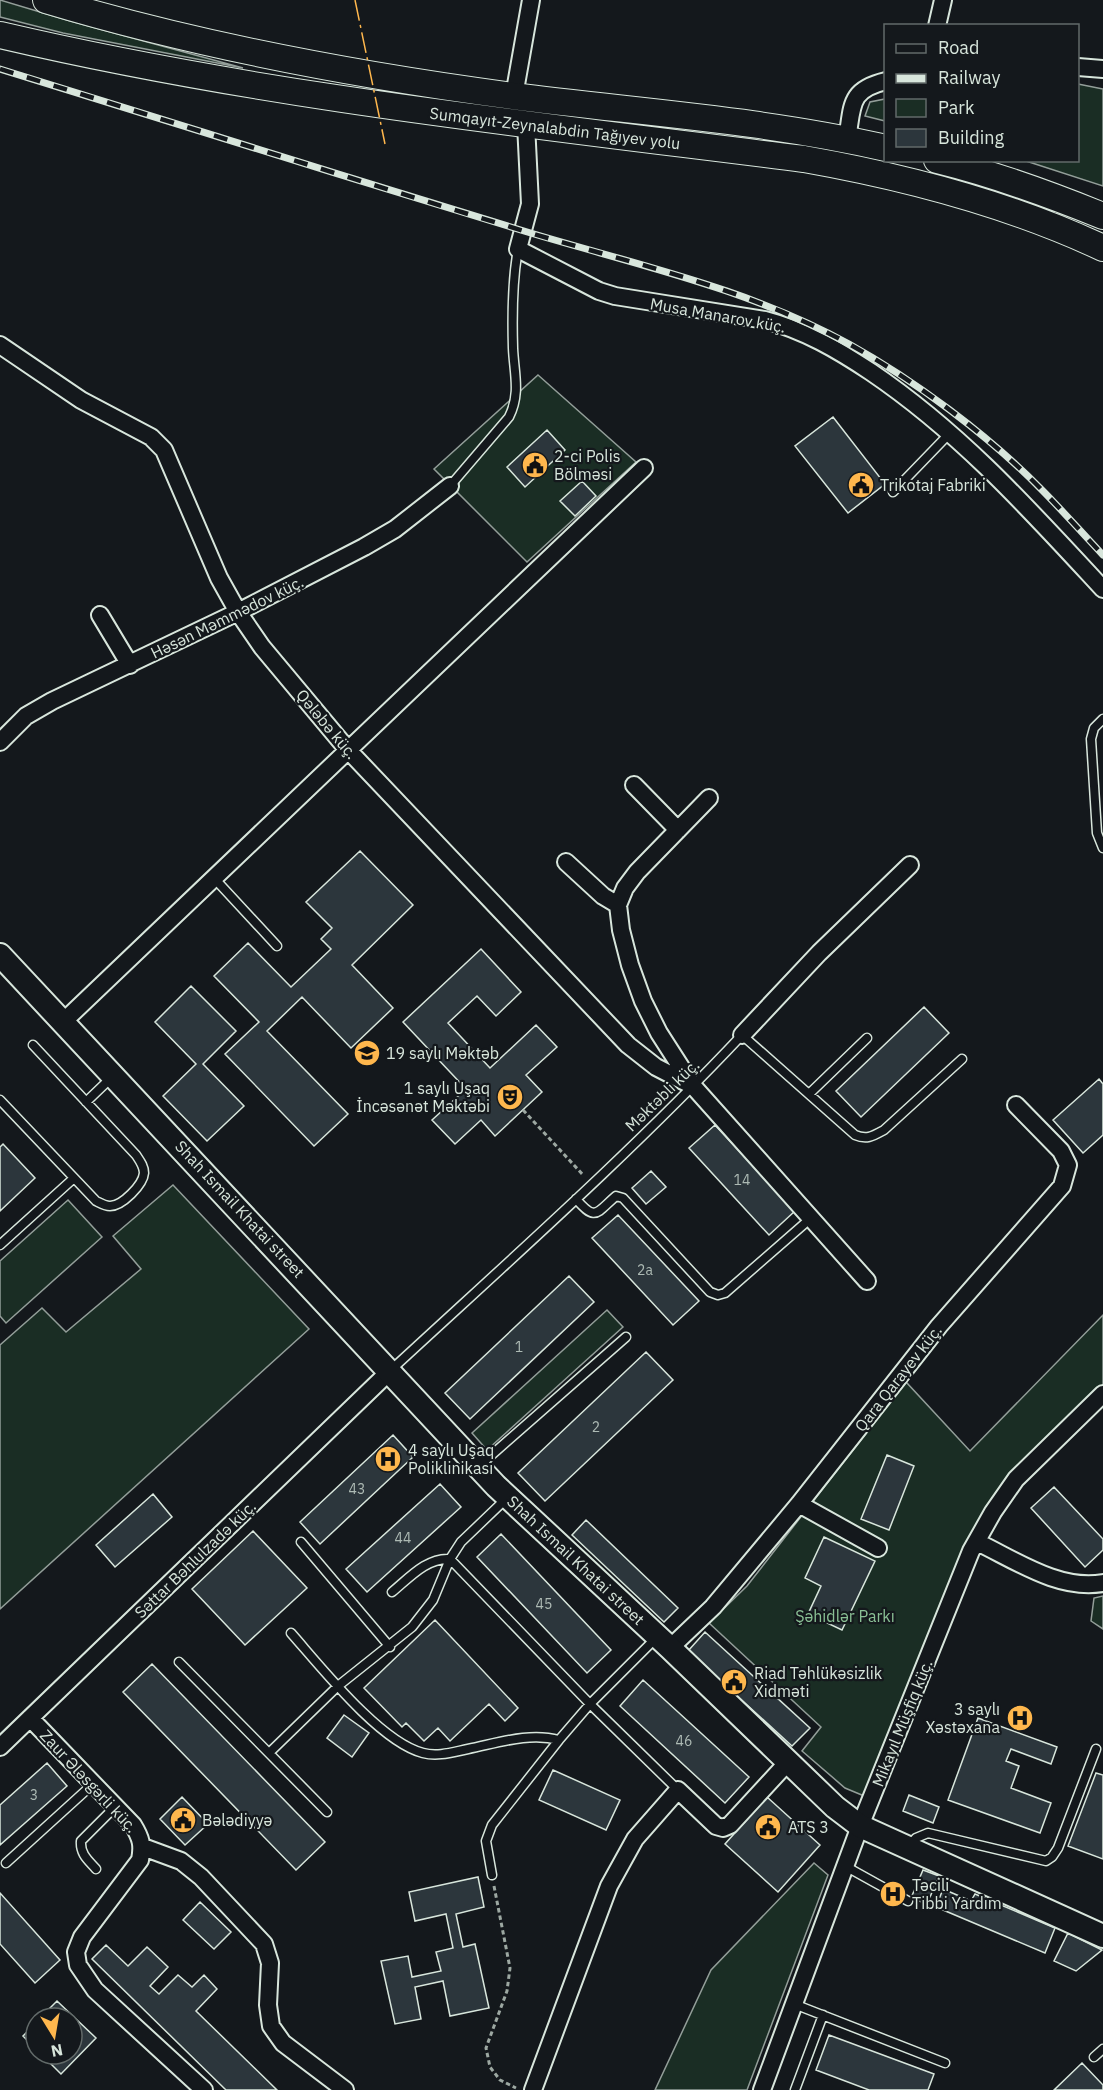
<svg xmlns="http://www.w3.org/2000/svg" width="1103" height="2090" viewBox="0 0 1103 2090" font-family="'IBM Plex Sans',sans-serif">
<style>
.green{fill:#1a2d24;stroke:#939e99;stroke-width:1.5}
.building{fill:#2c363c;stroke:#d8e6dc;stroke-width:1.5}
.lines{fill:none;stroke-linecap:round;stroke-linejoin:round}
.lane-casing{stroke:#d8e6dc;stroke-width:11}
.street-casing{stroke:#d8e6dc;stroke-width:20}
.secondary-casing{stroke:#d8e6dc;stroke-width:26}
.primary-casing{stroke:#d8e6dc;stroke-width:28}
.path{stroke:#9da8a2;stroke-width:3;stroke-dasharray:4.5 3;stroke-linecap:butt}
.lane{stroke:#14181c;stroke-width:8}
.street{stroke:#14181c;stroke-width:16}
.secondary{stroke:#14181c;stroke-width:22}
.primary{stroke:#14181c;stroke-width:26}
.rail-casing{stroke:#d8e6dc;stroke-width:7}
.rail{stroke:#14181c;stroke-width:4.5;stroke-dasharray:14;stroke-linecap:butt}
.power{stroke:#ffb74d;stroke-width:1.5;stroke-dasharray:21 4.5 3 4.5;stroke-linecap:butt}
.labels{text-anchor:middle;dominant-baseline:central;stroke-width:4.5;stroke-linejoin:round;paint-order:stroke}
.number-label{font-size:14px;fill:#adbab4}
.street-label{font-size:16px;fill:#d8e6dc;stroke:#14181c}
.poi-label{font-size:16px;fill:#d8e6dc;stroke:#14181c;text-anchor:start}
.park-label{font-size:16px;fill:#8ac095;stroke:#14181c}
</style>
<rect width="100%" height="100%" fill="#14181c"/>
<path class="green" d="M0,0L70,21L243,68L63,33L0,17Z
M1078,84L1103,89V186L1026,161L1078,160Z
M885,99V121L865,116L870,102Z
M538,375L636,462L527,562L434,469Z
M173,1185L309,1329L0,1609V1345L42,1308L66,1332L141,1269L113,1236Z
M68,1200L102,1237L6,1323L0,1316V1261Z
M607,1310L623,1327L487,1450L472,1433Z
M1103,1315V1394L993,1512L869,1798L845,1788L802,1751L821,1727L709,1623L747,1586L906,1382L970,1451Z
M1103,1596V1629L1091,1621L1094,1598Z
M814,1863L828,1875L747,2090H655L711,1970Z"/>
<path class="building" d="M833,417L885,484L848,513L795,446Z
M547,430L565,450L525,487L507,467Z
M582,481L596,496L575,516L560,501Z
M360,851L413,905L352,965L393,1008L351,1048L302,997L267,1031L348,1114L314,1146L225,1054L259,1022L214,976L248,943L291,987L331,949L321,939L332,928L306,902Z
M481,949L521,992L496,1016L477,996L448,1023L490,1068L536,1025L557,1047L526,1075L542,1092L495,1136L481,1120L455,1144L432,1120L466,1089L403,1022Z
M191,986L236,1031L203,1064L244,1106L207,1141L163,1096L196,1064L155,1022Z
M924,1007L949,1033L861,1117L836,1091Z
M1099,1079L1103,1084V1135L1083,1153L1053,1120Z
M715,1125L795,1211L769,1235L689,1148Z
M3,1144L35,1178L0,1211V1147Z
M651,1171L666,1187L646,1204L632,1188Z
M618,1215L699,1301L673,1325L592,1238Z
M569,1276L594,1302L470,1419L445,1393Z
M646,1352L673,1380L545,1501L518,1473Z
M393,1435L413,1457L320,1544L300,1522Z
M887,1455L914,1466L889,1530L861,1519Z
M440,1484L461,1507L367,1592L346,1569Z
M1054,1487L1103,1539V1550L1085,1567L1031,1508Z
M153,1494L172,1517L115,1567L96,1545Z
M586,1520L678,1608L664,1622L572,1535Z
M253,1531L307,1588L245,1645L192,1589Z
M501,1534L611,1650L587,1673L477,1557Z
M824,1537L875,1561L842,1630L808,1614L821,1586L805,1578Z
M435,1620L518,1708L505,1721L489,1704L450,1741L438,1728L424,1741L406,1723L402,1727L364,1688Z
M705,1632L810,1728L792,1746L688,1651Z
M152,1664L325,1842L296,1870L123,1692Z
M643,1680L749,1777L725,1803L620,1706Z
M344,1715L369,1733L352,1757L327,1738Z
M978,1718L1057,1747L1051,1764L1011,1749L1006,1761L1019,1766L1011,1788L1051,1803L1040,1833L948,1800Z
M47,1763L67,1786L0,1845V1805Z
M553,1770L620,1800L606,1830L539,1800Z
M1096,1773L1103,1775V1859L1068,1846Z
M909,1795L939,1807L933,1823L903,1811Z
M182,1797L208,1824L185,1845L160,1819Z
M767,1797L820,1845L778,1892L725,1844Z
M923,1870L939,1876L927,1904L911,1898Z
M478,1877L484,1907L456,1914L463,1947L475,1944L489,2008L450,2016L443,1981L415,1987L421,2019L395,2024L381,1961L408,1956L412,1977L441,1971L436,1952L453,1948L446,1914L415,1921L409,1892Z
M943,1889L971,1901L975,1894L1055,1928L1045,1953L936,1907Z
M0,1893L60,1960L35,1983L0,1944Z
M200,1902L231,1932L214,1949L183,1920Z
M1068,1933L1102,1950L1076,1971L1054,1961Z
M106,1945L128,1966L147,1947L168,1967L150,1986L159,1994L178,1975L192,1987L204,1975L217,1989L196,2011L277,2090H226L92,1959Z
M57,2001L96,2038L61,2074L41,2054H72V2018H40Z
M36,2023V2049L23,2036Z
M829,2035L934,2074L928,2090H869L816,2070Z
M1082,2063L1103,2085V2090H1054Z"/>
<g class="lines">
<defs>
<path id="lane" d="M450,486L509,417C521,393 514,373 513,348C512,315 512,282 518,249
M893,492L950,433
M1103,719L1094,728L1091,739L1097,833L1103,848
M214,878L277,946
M809,1094L867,1038
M0,1100L96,1201C100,1203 105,1206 110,1206C122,1206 143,1185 144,1173C144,1166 140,1161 136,1155L33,1045
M86,1102L112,1077
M576,1199C596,1222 596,1213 616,1196L623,1198L710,1292L718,1295L725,1293L811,1218
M0,1245L74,1178
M391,1370C509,1261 631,1153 742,1035L855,1135C867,1140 873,1136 884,1130L962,1059
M479,1466L626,1337
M508,1497L461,1542L450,1559L590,1704L678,1790
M301,1542L390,1647
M291,1633C321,1667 380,1742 423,1753C438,1757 453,1752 468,1749C498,1743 529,1732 559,1740L590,1704L657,1637
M179,1662L327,1812
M270,1752L338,1686L412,1627L433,1600L450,1559C427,1557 408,1579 392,1592
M908,1847L916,1838L928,1833L1046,1861L1052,1857L1058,1848L1096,1749
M6,1863L93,1784
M845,1866L908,1901
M96,1869C88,1860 80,1854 81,1841L115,1807
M492,1875L486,1841L492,1825L559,1740
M794,2004L945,2063
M1094,2057L1103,2049
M795,2090L823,2015"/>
<path id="street" d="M937,26L943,0
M1078,67L1103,69
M514,96L531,0
M526,124L530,204L518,249L599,291L615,296L765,320C804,330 838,350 871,372C961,433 1029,509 1103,589
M847,139C853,106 848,90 886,81
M0,345L81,400L151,437L164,450L219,578L238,612L262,647L348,750L628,1045L656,1067L693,1086
M100,615L130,665
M0,742L26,716L52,701L238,612L364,547L395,529L450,486
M634,785L678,830
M709,798L637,872L625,888L618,905L621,930L630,965L643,1001L659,1033L693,1086L867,1281
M566,862L603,896L618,905
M64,1021L644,468
M742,1035L819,953L910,865
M799,1504L878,1548
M977,1542C1015,1560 1059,1591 1103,1583
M670,1648L713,1607L799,1504L939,1326L1062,1186L1068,1165L1061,1151L1016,1105
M30,1718L133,1825C141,1838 143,1845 140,1860L82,1937L76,1952L78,1965L95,1990L204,2090
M0,1747L390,1371
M143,1847L181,1861L201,1877L264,1944L270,1963L268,2005L271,2026L283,2043L345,2090
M533,2090L609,1886L635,1839L678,1790L716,1826L723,1828L730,1825L788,1762
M762,2090L860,1826L971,1551L993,1512L1016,1479L1103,1394"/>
<path id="secondary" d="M0,955L496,1486L670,1648L835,1807L860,1826L1103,1936"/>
<path id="primary" d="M46,0C199,46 355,75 513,96C637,112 764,120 886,148
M0,35C265,97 535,125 804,159C906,177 1009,204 1103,248
M937,160C994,174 1049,194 1103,216"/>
</defs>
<use href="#lane" class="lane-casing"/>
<use href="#street" class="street-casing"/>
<use href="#secondary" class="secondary-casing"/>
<use href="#primary" class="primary-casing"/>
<path class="path" d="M523,1110L584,1176
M494,1886L510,1968L507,1991L486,2048L490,2067L500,2080L516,2088"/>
<use href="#lane" class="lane"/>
<use href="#street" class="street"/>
<use href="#secondary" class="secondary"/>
<use href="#primary" class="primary"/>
<defs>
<path id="rail" d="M0,69C175,123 349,178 524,231C633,264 748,288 849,344C914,380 988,435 1040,488C1062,510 1082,533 1103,555"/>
</defs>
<use href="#rail" class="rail-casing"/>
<use href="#rail" class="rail"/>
<path class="power" d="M355,0L385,144"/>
</g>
<defs>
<symbol id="civic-disc" viewBox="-11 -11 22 22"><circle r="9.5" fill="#ffb74d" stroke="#14181c"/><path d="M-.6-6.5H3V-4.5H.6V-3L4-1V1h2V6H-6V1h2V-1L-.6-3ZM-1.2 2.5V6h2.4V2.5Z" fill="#111"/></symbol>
<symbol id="school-disc" viewBox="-11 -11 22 22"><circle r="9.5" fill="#ffb74d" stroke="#14181c"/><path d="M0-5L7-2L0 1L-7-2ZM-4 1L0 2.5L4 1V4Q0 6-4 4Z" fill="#111"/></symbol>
<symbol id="theatre-disc" viewBox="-11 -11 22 22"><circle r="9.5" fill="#ffb74d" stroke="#14181c"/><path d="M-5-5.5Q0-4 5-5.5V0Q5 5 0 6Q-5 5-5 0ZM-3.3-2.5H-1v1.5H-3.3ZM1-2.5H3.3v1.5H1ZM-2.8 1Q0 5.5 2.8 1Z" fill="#111"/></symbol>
<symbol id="hospital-disc" viewBox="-11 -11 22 22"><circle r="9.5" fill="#ffb74d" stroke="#14181c"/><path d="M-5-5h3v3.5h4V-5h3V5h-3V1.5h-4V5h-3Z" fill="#111"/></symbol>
</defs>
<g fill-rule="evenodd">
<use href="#civic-disc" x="520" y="450" width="30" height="30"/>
<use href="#civic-disc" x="846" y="470" width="30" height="30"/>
<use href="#school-disc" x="352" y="1038" width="30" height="30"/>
<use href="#theatre-disc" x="495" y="1082" width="30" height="30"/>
<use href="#hospital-disc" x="373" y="1444" width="30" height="30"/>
<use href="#civic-disc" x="719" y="1667" width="30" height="30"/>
<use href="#hospital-disc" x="1005" y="1703" width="30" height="30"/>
<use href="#civic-disc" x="168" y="1805" width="30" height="30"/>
<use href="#civic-disc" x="753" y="1812" width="30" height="30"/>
<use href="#hospital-disc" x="878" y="1879" width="30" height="30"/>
</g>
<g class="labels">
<g class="number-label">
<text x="742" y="1180">14</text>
<text x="645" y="1270">2a</text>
<text x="519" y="1347">1</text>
<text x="596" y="1427">2</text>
<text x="357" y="1489">43</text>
<text x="403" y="1538">44</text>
<text x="544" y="1604">45</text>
<text x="684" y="1741">46</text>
<text x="34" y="1795">3</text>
</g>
<g class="street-label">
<text transform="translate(555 128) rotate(7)">Sumqayıt-Zeynalabdin Tağıyev yolu</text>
<text transform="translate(718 315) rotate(10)">Musa Manarov küç.</text>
<text transform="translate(227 617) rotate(-26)">Həsən Məmmədov küç.</text>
<text transform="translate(327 724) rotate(50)">Qələbə küç.</text>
<text transform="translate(662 1095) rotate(-44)">Məktəbli küç.</text>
<text transform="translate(240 1209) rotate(47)">Shah Ismail Khatai street</text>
<text transform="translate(898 1378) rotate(-52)">Qara Qarayev küç.</text>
<text transform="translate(195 1559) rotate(-44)">Səttar Bəhlulzadə küç.</text>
<text transform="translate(576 1560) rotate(43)">Shah Ismail Khatai street</text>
<text transform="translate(902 1723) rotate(-68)">Mikayıl Müşfiq küç.</text>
<text transform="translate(89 1781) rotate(47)">Zaur Ələsgərli küç.</text>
</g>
<g class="poi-label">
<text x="554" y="456">2-ci Polis<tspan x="554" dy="18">Bölməsi</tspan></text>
<text x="880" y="485">Trikotaj Fabriki</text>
<text x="386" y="1053">19 saylı Məktəb</text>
<text x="490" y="1088" text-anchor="end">1 saylı Uşaq<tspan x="490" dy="18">İncəsənət Məktəbi</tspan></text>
<text x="408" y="1450">4 saylı Uşaq<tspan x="408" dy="18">Poliklinikası</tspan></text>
<text x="754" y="1673">Riad Təhlükəsizlik<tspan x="754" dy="18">Xidməti</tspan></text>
<text x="1000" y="1709" text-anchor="end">3 saylı<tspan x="1000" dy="18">Xəstəxana</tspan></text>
<text x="202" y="1820">Bələdiyyə</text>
<text x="788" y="1827">ATS 3</text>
<text x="912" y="1885">Təcili<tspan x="912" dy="18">Tibbi Yardım</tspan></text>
</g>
<g class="park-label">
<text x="845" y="1616">Şəhidlər Parkı</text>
</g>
</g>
<rect x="884" y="24" width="195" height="138" fill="#14181c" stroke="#626a69" stroke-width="1.5"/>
<rect x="896" y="44" width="30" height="9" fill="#14181c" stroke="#626a69" stroke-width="1.5"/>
<text x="938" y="54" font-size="18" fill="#d8e6dc">Road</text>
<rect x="896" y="74" width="30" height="9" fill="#d8e6dc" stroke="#626a69" stroke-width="1.5"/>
<text x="938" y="84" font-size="18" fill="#d8e6dc">Railway</text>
<rect x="896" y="99" width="30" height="18" fill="#1a2d24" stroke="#626a69" stroke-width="1.5"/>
<text x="938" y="114" font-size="18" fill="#d8e6dc">Park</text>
<rect x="896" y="129" width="30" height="18" fill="#2c363c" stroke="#626a69" stroke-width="1.5"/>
<text x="938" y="144" font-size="18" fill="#d8e6dc">Building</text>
<g transform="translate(54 2036) rotate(169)"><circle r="28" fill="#14181c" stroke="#626a69" stroke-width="1.5"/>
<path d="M0-4.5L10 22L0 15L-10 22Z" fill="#ffb74d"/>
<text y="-9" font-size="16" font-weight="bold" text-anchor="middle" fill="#d8e6dc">N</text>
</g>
</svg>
